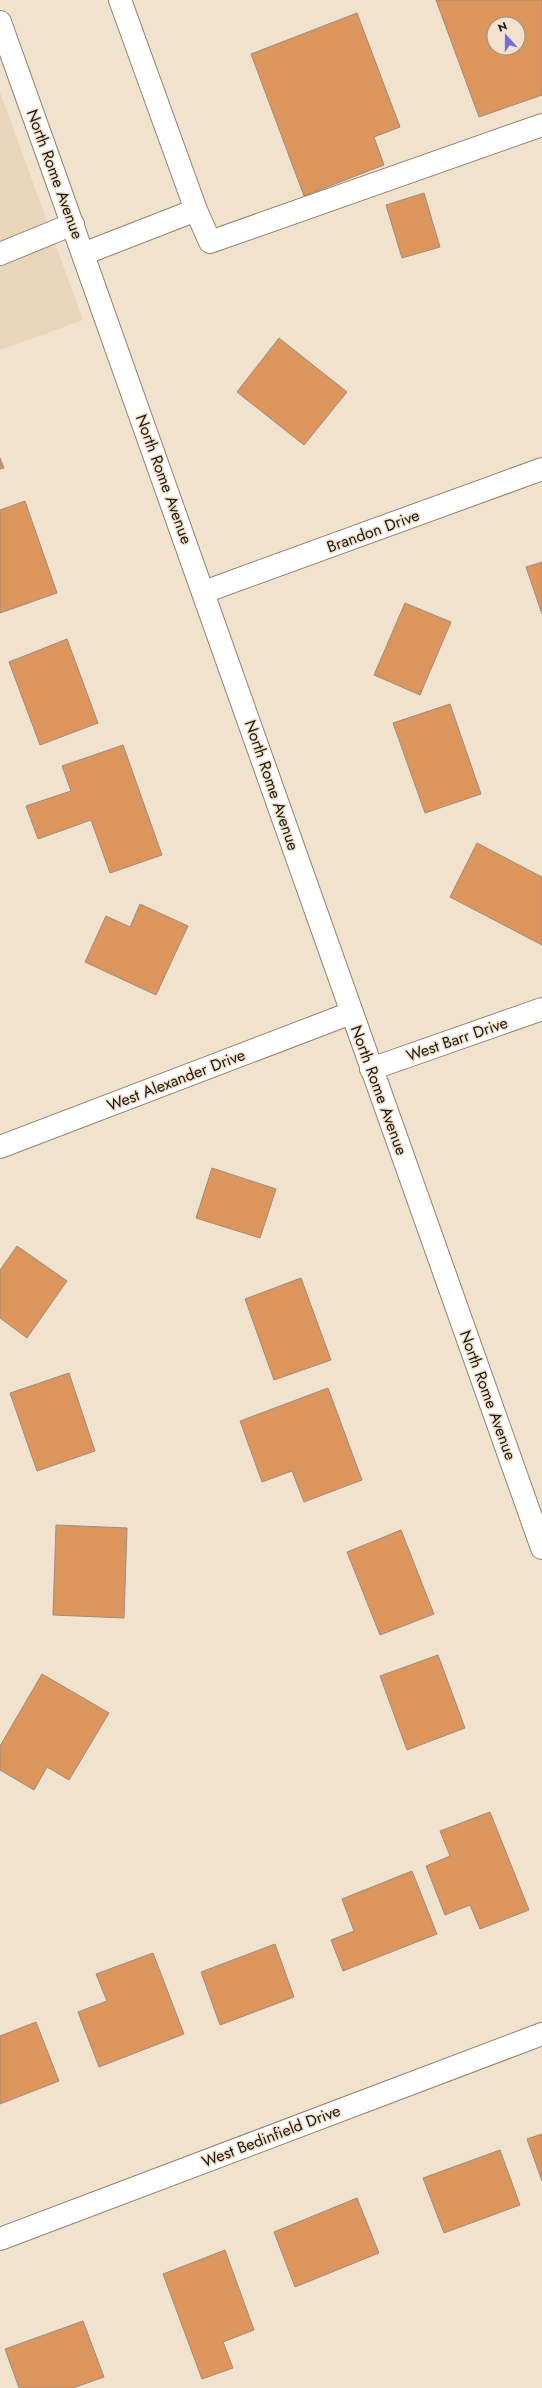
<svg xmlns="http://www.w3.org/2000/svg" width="542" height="2388" viewBox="0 0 542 2388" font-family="Jost,sans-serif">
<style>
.built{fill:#e8d5ba}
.building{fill:#db955d;stroke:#a08c7d;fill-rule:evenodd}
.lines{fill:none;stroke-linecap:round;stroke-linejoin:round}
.minor-casing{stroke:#918370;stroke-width:24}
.minor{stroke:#fff;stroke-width:22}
.labels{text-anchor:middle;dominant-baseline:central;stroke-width:3;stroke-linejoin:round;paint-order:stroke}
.street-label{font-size:16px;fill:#1e1811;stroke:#f1e2cd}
</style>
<rect width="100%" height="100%" fill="#f1e2cd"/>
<path class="built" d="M0,92L83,320L0,350Z"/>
<path class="building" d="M436,0H542V95L479,117ZM494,24H518V48H494Z
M357,13L400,127L374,137L384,165L304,196L251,54Z
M424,193L440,247L402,258L386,205Z
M279,338L347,392L304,445L237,392Z
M0,458L4,468L0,469Z
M25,501L57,593L0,613V510Z
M542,562V614L526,567Z
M405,603L451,622L420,695L374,675Z
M67,639L98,723L40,745L9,662Z
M450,704L481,794L425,813L393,723Z
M123,745L162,855L110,873L91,820L38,839L26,806L71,791L62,766Z
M477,843L542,877V945L450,897Z
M140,904L188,926L156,995L85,962L106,916L130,927Z
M212,1168L276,1189L260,1238L196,1218Z
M17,1246L67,1281L27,1338L0,1318V1270Z
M301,1278L331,1360L274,1380L245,1299Z
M69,1373L95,1451L37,1471L10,1393Z
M328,1388L362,1480L304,1502L292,1471L262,1482L240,1421Z
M56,1525L127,1528L124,1618L53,1615Z
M401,1530L434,1614L380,1635L347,1552Z
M438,1655L465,1728L407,1750L380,1676Z
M42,1674L109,1713L69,1780L47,1767L34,1790L0,1770V1746Z
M490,1812L529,1910L480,1929L470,1905L445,1915L426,1866L450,1856L440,1831Z
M412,1871L437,1934L343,1971L331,1940L354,1931L342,1899Z
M275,1944L294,1997L220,2025L201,1972Z
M153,1953L184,2034L99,2067L78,2012L107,2001L96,1974Z
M36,2022L59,2081L0,2104V2036Z
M542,2134V2181L527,2139Z
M500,2150L520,2205L444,2233L423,2178Z
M357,2198L379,2253L295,2287L274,2232Z
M225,2250L254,2330L223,2342L233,2368L202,2379L163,2274Z
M83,2321L104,2377L73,2388H19L5,2349Z"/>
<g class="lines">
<defs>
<path id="minor" d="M120,0L196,210L210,242L542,125
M0,22C182,530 361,1039 542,1548
M0,254L73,224
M83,254L196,210
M204,592L542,469
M371,1069L542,1009
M0,1147L351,1013
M0,2239L542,2034"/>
</defs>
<use href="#minor" class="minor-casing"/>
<use href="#minor" class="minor"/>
</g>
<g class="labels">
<g class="street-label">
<text transform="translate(55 174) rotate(70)">North Rome Avenue</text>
<text transform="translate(164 479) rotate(70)">North Rome Avenue</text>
<text transform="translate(373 531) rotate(-20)">Brandon Drive</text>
<text transform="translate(272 785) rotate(71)">North Rome Avenue</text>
<text transform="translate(457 1039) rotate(-19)">West Barr Drive</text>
<text transform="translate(176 1080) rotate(-21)">West Alexander Drive</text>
<text transform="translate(379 1090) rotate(70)">North Rome Avenue</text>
<text transform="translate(488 1395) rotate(70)">North Rome Avenue</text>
<text transform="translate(271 2136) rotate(-21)">West Bedinfield Drive</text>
</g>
</g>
<g transform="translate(506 36) rotate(339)"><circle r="19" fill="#f1e2cd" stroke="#9d9182"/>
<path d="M0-3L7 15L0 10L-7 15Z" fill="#716be6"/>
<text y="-6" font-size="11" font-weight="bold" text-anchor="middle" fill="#1e1811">N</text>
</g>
</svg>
